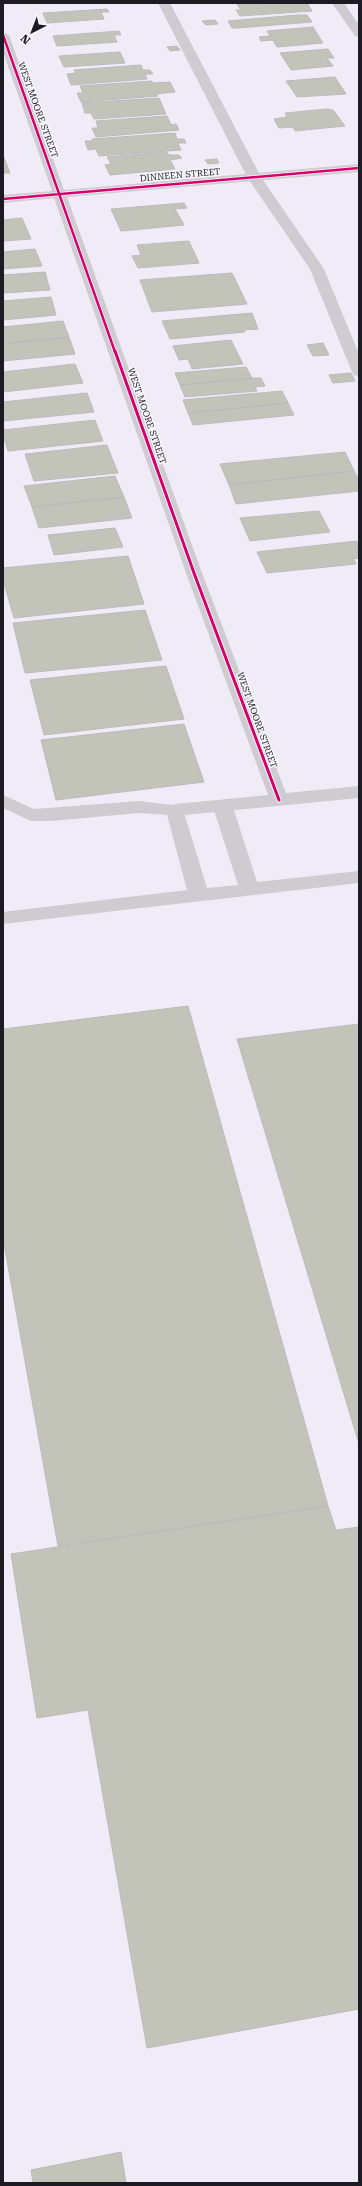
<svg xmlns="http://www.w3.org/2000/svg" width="362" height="2186" viewBox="0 0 362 2186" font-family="'Roboto Serif',serif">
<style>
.building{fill:#c2c4b9;stroke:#bbbabb}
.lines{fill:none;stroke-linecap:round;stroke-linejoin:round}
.lane{fill:#ceccd0;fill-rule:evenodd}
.street{fill:#ceccd0;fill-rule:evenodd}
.secondary{fill:#ceccd0;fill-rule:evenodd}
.cycleway-far1-casing{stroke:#f8f7fc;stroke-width:4}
.cycleway-casing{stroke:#f8f7fc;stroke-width:5}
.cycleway-far1{stroke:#d6006c;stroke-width:2.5}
.cycleway{stroke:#d6006c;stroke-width:3}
.labels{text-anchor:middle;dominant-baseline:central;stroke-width:3;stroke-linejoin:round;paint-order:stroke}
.far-street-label{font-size:9px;fill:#1c1a23;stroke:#f8f7fc}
</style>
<rect width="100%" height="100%" fill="#efecf7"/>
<path class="building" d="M307,3L312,11L240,16L236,10H241L237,4Z
M107,9L109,12H101L104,19L47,23L43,13Z
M297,15H307L312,22L238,28H232L228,21Z
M215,20L218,24L206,25L202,21Z
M313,27L323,43L277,47L273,40L261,41L259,37L270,36L267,31Z
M119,31L121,35H114L117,42L57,46L53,36Z
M177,46L180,50L170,51L167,47Z
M328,49L334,58H327L333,66L291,70L280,53Z
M120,52L125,63L64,67L59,56Z
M141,65L143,70H150L153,74H145L147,79L71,85L67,74L76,73L74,70Z
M335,77L346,94L297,97L286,81Z
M152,81L153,83L170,82L175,92L156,94L158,96L81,102L77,93H83L80,86Z
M159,98L166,114L94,119L91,113H85L82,103Z
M327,109L333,110L345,126L295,131L293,127L279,128L274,119L287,117L285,113Z
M167,116L171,125L176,124L179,130L96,137L92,128H98L96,121Z
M175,133L177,139H184L186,143H178L181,150L99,156L96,149L88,150L85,141H93L92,139Z
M167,152L169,155H179L182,158L170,160L175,169L110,175L105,165L111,164L107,157Z
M3,155L10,173H3Z
M217,159L219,163L208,164L205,160Z
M184,203L187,208L175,209L184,225L121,231L111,209Z
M22,218L31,239L3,241V220Z
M189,241L199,263L138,268L132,256L141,255L137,245Z
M35,249L42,266L3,269V252Z
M45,272L50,290L3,293V275Z
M232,273L247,304L152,312L140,280Z
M51,297L56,315L3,320V301Z
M252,313L258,329L244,330L245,332L170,339L162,321Z
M63,321L69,337L3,344V327Z
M69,337L75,354L3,361V344Z
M231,340L243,364L192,369L188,359L179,360L173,346Z
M323,343L329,355L313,356L307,345Z
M75,364L83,383L3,392V372Z
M246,367L252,378L180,385L175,373Z
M351,373L355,381L333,383L329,375Z
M252,378H261L265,386L255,387L257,391L185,397L180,385Z
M282,391L288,403L188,413L183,400Z
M87,393L94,412L3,421V402Z
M288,403L294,415L193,425L188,413Z
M95,420L103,441L8,451L5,441H3V430Z
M107,445L118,473L34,481L25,454Z
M345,452L354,471L229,485L220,464Z
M354,471L359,480V491L236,504L229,485Z
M115,476L124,497L32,507L24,486Z
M124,497L132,518L39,528L32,507Z
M319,511L330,532L250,541L240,518Z
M115,528L123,547L54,555L48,535Z
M357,541L359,558L354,559L356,564L267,573L257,552Z
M128,556L144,604L14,618L3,580V568Z
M145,610L162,660L25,673L13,623Z
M166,666L184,719L44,735L30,680Z
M184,724L204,782L56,800L41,740Z
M188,1006L328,1506L58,1546L3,1238V1029Z
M359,1024V1444L237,1039Z
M328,1506L336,1530L359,1527V2009L147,2048L88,1710L37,1718L11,1554Z
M121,2152L126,2183H33L31,2170Z"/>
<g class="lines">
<path class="lane" d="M158,3H170L261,177L324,269L359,354V376L354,375L352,372L310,269L247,177Z
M3,795L34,809L139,801L182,806L207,888L238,885L213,807L216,803L223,801L230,803L233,807L257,882L359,871V883L3,924V912L187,890L167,815L139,813L52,821H31L3,808Z"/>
<path class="street" d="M3,32L9,35L64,190L359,164V172L67,197L202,573L286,793L359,786V798L175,816L168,814L165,810L168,806L175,804L268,795L186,573L54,198L3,203V195L52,191L3,52Z"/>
<path class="secondary" d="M332,3H344L359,25V37L355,36Z"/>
<defs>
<path id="cycleway-far1" d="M3,35L115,352
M3,199L359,168"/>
<path id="cycleway" d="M115,351L194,573L279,800"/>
</defs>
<use href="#cycleway-far1" class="cycleway-far1-casing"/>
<use href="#cycleway" class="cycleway-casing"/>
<use href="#cycleway-far1" class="cycleway-far1"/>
<use href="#cycleway" class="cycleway"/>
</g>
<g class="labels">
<g class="far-street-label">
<text transform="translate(38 110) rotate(70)">WEST MOORE STREET</text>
<text transform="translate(180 175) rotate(-5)">DINNEEN STREET</text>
<text transform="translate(147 416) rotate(71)">WEST MOORE STREET</text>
<text transform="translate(257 720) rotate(70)">WEST MOORE STREET</text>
</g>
</g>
<rect width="362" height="2186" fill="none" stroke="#1c1a23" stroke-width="8"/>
<g transform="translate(32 32) rotate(222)" stroke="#f8f7fc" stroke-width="3" paint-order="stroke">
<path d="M0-3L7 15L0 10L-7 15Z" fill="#1c1a23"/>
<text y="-6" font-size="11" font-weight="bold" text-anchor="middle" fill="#1c1a23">N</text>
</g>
</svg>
